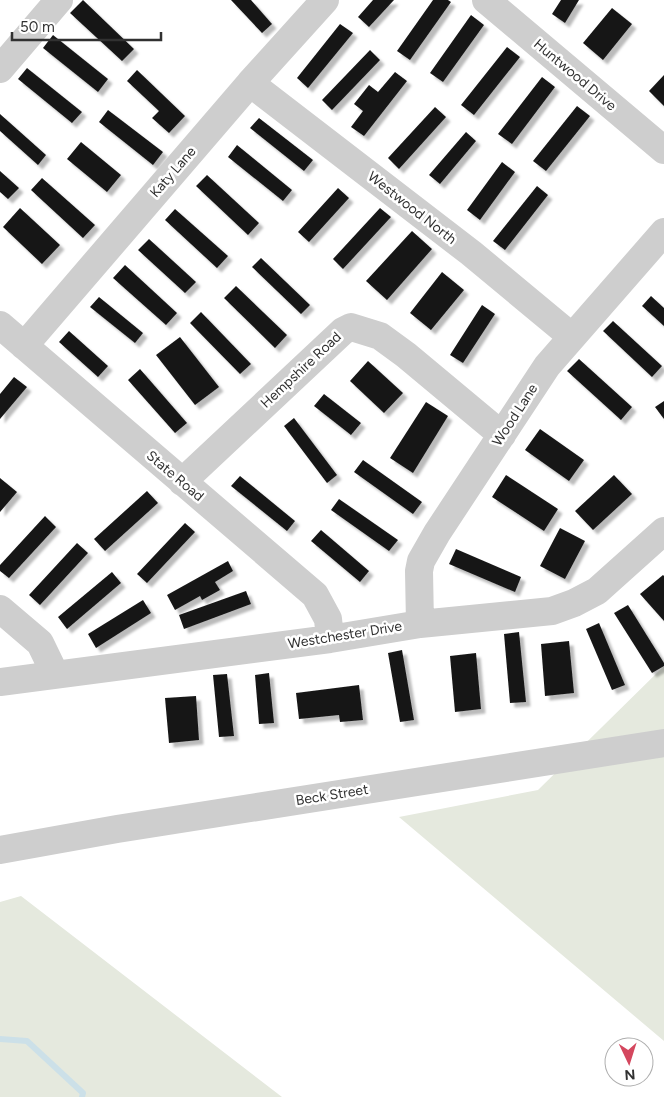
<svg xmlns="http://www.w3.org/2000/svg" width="664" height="1097" viewBox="0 0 664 1097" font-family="Figtree,sans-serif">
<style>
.green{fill:#e5e9de}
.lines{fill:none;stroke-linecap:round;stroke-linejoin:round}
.stream{stroke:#cce0e8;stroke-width:6}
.building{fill:#181818;filter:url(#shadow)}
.minor{stroke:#cecece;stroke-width:28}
.labels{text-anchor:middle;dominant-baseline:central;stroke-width:5;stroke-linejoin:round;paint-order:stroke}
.street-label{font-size:14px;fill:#313131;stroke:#fff}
</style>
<defs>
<filter id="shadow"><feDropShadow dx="4.5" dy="4.5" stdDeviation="1" flood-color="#0004"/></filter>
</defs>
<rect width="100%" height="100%" fill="#fff"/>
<path class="green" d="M664,666V1041L399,817L538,790Z
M21,896L282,1097H0V902Z"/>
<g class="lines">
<path class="stream" d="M0,1039L27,1041L83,1093L82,1097"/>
</g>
<path class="building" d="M83,0L134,49L122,61L70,13Z
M231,0H251L272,24L262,33Z
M373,0H394L369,27L358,17Z
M433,0H448L451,2L410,60L397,51Z
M561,0H579L565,23L552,14Z
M612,8L632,24L603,60L583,43Z
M471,15L484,25L443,82L430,73Z
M340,24L353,33L308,88L297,78Z
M53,35L108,79L98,92L43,48Z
M507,47L520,57L474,115L461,105Z
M370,50L380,60L332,110L322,100Z
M27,68L82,112L72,123L18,79Z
M137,70L185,116L169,133L152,118L159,111L127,81Z
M395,72L407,81L364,136L351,127L363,111L354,104L369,85L378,92Z
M664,75V106L649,91Z
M542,77L555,87L512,144L498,134Z
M577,106L590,116L546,171L533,161Z
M435,107L446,117L399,169L388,158Z
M108,110L163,152L153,165L99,122Z
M0,114L46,155L38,165L0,131Z
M259,118L313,160L304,171L250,128Z
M466,132L476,141L440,184L429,175Z
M81,142L121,175L107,192L67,159Z
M237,145L292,190L283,201L228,157Z
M502,162L515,172L480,220L467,210Z
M0,171L19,188L8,199L0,192Z
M207,175L259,223L248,235L196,186Z
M42,178L95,225L83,238L31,190Z
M537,186L548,195L505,250L493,241Z
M338,188L349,198L309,242L298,232Z
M20,208L60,245L42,264L3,227Z
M380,208L391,217L343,269L333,259Z
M175,209L228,256L217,268L165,220Z
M412,231L432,249L387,300L366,281Z
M149,239L196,282L185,293L138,250Z
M261,258L310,305L301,314L252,267Z
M125,265L177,313L166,325L113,278Z
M442,272L464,290L431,330L410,313Z
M236,286L287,335L275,348L224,298Z
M651,296L664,308V326L642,306Z
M99,297L143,333L135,343L90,307Z
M482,305L495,314L463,363L450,355Z
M201,312L251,364L240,374L190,323Z
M613,321L662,366L652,377L603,331Z
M69,331L108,366L98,377L59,342Z
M180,337L219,387L195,405L156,355Z
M579,359L632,407L621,420L567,371Z
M368,361L403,393L384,413L350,381Z
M140,369L187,423L175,433L128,380Z
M14,377L27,387L0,419V394Z
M324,394L361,423L351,435L314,406Z
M664,401V419L655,407Z
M426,402L448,416L413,473L390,458Z
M294,418L337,475L327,483L284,426Z
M540,429L584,460L569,481L525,450Z
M363,460L422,502L413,514L354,472Z
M506,475L558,509L544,531L492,497Z
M614,475L632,494L593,530L575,511Z
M240,476L295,521L287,531L231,486Z
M0,478L17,492L0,512Z
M147,491L158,503L105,551L94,539Z
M339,499L398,540L389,551L331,510Z
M45,516L56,527L9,578L0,571V565Z
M185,523L195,532L147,583L137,574Z
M560,528L585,541L565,579L540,566Z
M321,530L369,571L360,582L311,541Z
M77,543L88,553L40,605L29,595Z
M456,549L521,577L515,592L449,564Z
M228,561L233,571L215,582L220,590L202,600L200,596L175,610L167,595Z
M112,572L121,583L67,629L58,617Z
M663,575L664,576V621L640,594Z
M246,591L251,604L184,629L179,615Z
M143,600L151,613L96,648L88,634Z
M628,605L664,663V666L652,673L614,613Z
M599,623L625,685L612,690L586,629Z
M519,632L526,702L510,703L504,634Z
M569,641L574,693L545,696L541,644Z
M402,650L414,720L400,722L388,653Z
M476,653L481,709L455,712L450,656Z
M269,673L274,723L259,724L255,675Z
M227,674L234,736L219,737L213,675Z
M359,685L363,720L340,722L339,715L299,719L296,693Z
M196,696L199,740L169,743L165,698Z"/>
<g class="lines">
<path class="minor" d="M486,0L664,150
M0,69L59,0
M250,83L471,253L571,336
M0,325L315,595L328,619L330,639
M24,346L250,83L325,0
M182,482L343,331L351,327L380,336L406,355L502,435
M0,609L40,643L55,674
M420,624L419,571L421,561L437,533L547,366L664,232
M0,682L330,639L420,624L552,611L574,603L597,591L664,531
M0,850L117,829L664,743"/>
</g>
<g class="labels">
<g class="street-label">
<text transform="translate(575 75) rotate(40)">Huntwood Drive</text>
<text transform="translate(173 172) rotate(-49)">Katy Lane</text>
<text transform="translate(412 208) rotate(38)">Westwood North</text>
<text transform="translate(301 370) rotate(-43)">Hempshire Road</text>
<text transform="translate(515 415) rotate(-57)">Wood Lane</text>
<text transform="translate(175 476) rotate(40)">State Road</text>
<text transform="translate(345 635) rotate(-9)">Westchester Drive</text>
<text transform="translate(332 795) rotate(-9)">Beck Street</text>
</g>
</g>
<g transform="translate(629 1062) rotate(176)"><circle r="24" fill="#ffffff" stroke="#adadad"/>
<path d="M0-4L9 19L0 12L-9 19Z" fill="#d4475e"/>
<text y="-8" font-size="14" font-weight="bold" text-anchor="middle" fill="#313131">N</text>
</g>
<path d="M12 32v8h149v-8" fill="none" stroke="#313131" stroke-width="2.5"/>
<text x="20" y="32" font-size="15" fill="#313131" stroke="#ffffff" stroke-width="4" paint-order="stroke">50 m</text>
</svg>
